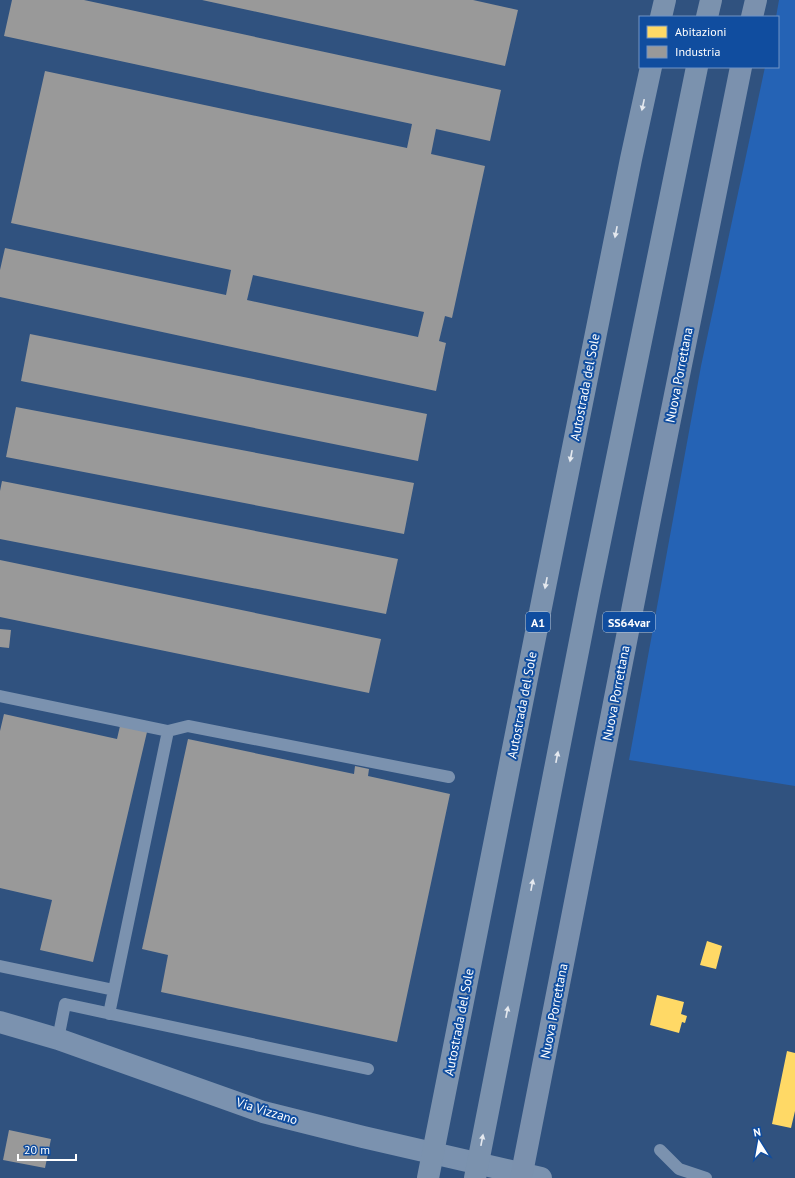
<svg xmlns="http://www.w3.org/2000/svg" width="795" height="1178" viewBox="0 0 795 1178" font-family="'PT Sans',sans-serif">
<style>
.green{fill:#2563b5}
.homes{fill:#ffd966}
.industry{fill:#999;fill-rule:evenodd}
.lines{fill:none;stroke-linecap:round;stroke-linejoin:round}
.service{stroke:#7b92af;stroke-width:12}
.minor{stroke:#7b92af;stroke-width:22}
.trunk{stroke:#7b91ae;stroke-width:22}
.motorway{stroke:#7b92ae;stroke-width:22}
.oneway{fill:#e5e9ef}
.labels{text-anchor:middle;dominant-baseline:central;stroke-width:4;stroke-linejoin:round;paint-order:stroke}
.shield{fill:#104d9f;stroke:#b7cae2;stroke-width:1}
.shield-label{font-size:12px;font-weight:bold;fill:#fff}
.street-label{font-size:13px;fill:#fff;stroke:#104d9f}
</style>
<rect width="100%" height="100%" fill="#30527f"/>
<path class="green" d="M779,0H795V786L629,760L701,366L765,67H778V17H776Z"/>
<path class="homes" d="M707,941L722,946L716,969L700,965Z
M657,995L684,1002L681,1014L687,1016L685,1023L682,1022L679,1033L650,1025Z
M787,1051L795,1053V1111L791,1128L772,1124Z"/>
<path class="industry" d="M12,0H84L501,90L490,141L436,129L431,154L485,166L452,318L445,316L439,341L446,343L436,391L0,297V270L5,248L226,295L231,270L11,223L45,71L407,148L412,124L4,36ZM253,275L424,312L418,337L247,300Z
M202,0H473L518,10L505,66Z
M30,334L427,414L418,461L21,381Z
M16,407L414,483L404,534L6,457Z
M2,481L398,559L386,614L0,539V491Z
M0,560L381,639L369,693L0,617Z
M0,629L11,630L9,648L0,647Z
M4,714L117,739L120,726L147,732L93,962L40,950L52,900L0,888V731Z
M188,739L354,774L355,766L369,769L368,776L450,794L397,1042L161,992L168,955L142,949Z
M9,1130L51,1139L45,1168L3,1160Z"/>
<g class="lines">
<path class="service" d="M0,696L168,731L109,1014
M168,731L188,726L449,777
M0,966L114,990
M58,1039L65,1004L368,1069
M660,1150L679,1169L706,1178"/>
<path class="minor" d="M0,1022L58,1039L263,1112L363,1137L541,1178"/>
<path class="trunk" d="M752,17L756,0
M521,1178L651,514L741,67"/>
<path class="motorway" d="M661,17L665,0
M707,17L711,0
M428,1178L546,582L631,159L651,67
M475,1178L589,595L697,67"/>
</g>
<defs><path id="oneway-solid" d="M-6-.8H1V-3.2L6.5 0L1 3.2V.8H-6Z"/></defs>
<g class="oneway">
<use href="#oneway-solid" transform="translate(643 105) rotate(102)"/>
<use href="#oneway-solid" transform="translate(616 232) rotate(101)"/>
<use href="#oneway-solid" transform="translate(571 456) rotate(101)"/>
<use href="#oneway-solid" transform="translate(546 583) rotate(101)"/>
<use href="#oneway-solid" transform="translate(557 757) rotate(-79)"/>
<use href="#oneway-solid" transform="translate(532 885) rotate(-79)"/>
<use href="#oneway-solid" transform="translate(507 1012) rotate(-79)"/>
<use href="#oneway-solid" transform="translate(482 1140) rotate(-79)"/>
</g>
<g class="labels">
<g class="shield">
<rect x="526" y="612" width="24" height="20" rx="3"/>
<rect x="603" y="612" width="52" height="20" rx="3"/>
</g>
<g class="shield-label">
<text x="538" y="622">A1</text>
<text x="629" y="622">SS64var</text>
</g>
<g class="street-label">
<text transform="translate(679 375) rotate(-79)">Nuova Porrettana</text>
<text transform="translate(585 387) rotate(-79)">Autostrada del Sole</text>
<text transform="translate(616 693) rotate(-79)">Nuova Porrettana</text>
<text transform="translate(522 705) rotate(-79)">Autostrada del Sole</text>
<text transform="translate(554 1011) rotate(-79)">Nuova Porrettana</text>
<text transform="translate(459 1022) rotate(-79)">Autostrada del Sole</text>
<text transform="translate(267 1111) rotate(17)">Via Vizzano</text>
</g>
</g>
<rect x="639" y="16" width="140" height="52" fill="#104d9f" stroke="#7094c5"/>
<rect x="647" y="26" width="20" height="12" fill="#ffd966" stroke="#7094c5"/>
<text x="675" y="36" font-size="12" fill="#ffffff">Abitazioni</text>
<rect x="647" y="46" width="20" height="12" fill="#999999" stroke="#7094c5"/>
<text x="675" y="56" font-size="12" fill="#ffffff">Industria</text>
<g transform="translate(759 1142) rotate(349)" stroke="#104d9f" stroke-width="3" paint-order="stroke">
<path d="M0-3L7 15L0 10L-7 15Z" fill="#ffffff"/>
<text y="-6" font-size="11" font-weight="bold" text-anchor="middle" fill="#ffffff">N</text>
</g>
<path d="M18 1154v6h58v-6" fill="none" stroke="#ffffff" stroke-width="2"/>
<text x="24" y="1154" font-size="12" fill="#ffffff" stroke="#104d9f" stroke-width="3" paint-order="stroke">20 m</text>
</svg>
